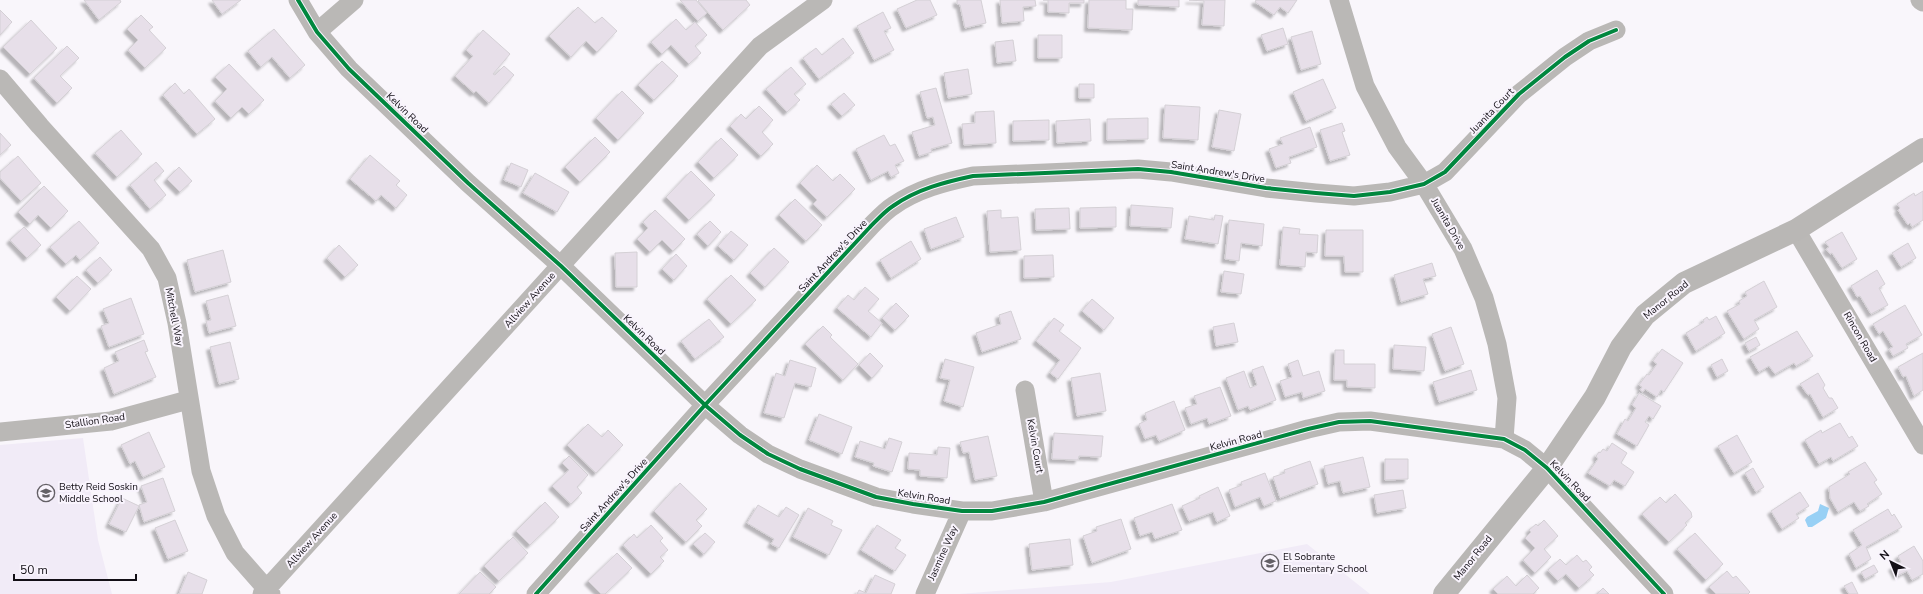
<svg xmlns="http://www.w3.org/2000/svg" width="1923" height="594" viewBox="0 0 1923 594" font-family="'Nunito Sans',sans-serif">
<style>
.built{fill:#f1ebf7}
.water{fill:#98d0f5}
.building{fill:#e7dfe9;stroke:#d4d0d5;filter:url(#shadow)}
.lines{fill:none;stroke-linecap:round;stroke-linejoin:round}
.street{stroke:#bab8b6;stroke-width:19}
.secondary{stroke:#b9b7b5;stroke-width:22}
.cycleway-casing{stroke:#f9f4fd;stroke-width:6}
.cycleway{stroke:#00873e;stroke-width:4}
.labels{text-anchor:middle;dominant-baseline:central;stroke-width:4;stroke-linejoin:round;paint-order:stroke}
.street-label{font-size:10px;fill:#130f16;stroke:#f9f4fd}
.poi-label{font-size:10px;fill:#130f16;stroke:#f9f4fd;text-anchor:start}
</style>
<defs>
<filter id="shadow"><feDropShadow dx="-3.5" dy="3.5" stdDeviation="1" flood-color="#0004"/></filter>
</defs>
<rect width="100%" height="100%" fill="#f9f6fb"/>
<path class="built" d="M83,438L98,540L112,594H0V445Z
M1307,544L1370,594H959L1111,582Z"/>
<path class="water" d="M1820,504L1829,508L1826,518L1812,527H1808L1805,520L1807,517L1818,511Z"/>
<path class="building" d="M84,0H120L121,2L99,20Z
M212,0H241L222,14Z
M680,0H696L707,13L698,21Z
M699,0H746L750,5L723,30L698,1Z
M917,0H930L937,15L906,28L897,9Z
M957,0H981L986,23L965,28L960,5L957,4Z
M1000,0H1035L1036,6L1023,7L1024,21L1002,23Z
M1043,0H1084V3H1069V13L1048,12V0Z
M1089,0H1126V9H1133L1132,30L1088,28Z
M1138,0H1179V7L1138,5Z
M1189,0H1225L1224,26L1202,25L1204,1Z
M1256,0H1297L1288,13L1280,7L1274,15L1255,2Z
M578,7L595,23L602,17L617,31L597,52L586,41L571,57L549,36Z
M0,10L12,22L0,35Z
M883,12L891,28L884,31L894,50L874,60L857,26Z
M141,15L153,27L149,30L166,48L145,68L128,50L138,40L127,29Z
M676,19L686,30L695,22L707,35L695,46L701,53L689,64L671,45L662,54L651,42Z
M31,20L57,48L30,74L3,47Z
M1283,28L1288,44L1267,51L1261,35Z
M274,29L305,65L290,78L272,57L261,67L248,51Z
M483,30L510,54L493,74L495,75L504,66L514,75L489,103L476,91L474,93L455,76L473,56L466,50Z
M1312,31L1321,64L1301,70L1291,37Z
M1038,35H1062V58H1038Z
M843,38L854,53L819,79L803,58L816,48L822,55Z
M1013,40L1016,61L997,63L995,42Z
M67,46L79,58L60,76L72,88L57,103L34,78Z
M662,61L678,76L654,100L638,85Z
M229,64L264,100L249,114L242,107L231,118L215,101L227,89L215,77Z
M791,67L806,84L794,94L800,100L787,112L766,89Z
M968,69L972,94L948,98L944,73Z
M1323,79L1336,108L1306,121L1293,92Z
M175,83L184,94L189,89L215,119L197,134L163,95Z
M1079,84H1094V98H1079Z
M936,88L952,143L931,149L932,152L919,156L912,132L935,125L933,117L927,118L920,92Z
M622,91L644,113L618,140L596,118Z
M844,93L855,105L842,116L831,104Z
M1165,105L1200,107L1198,140L1163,138Z
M759,106L773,120L762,132L773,144L761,156L730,126L741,114L746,119Z
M1219,110L1241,114L1234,151L1212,147Z
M994,111L996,143L964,145L962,124L975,123V112Z
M1148,118V139L1107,140V119Z
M1090,119L1091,141L1057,143L1056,121Z
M1049,120V140L1013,141V121Z
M1342,123L1345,131L1342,132L1350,155L1330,161L1320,130Z
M1310,127L1317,147L1289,157L1291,163L1276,168L1269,149L1283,144L1280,138Z
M121,130L142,154L117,177L95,153Z
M0,133L11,145L0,155Z
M884,135L890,146L895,144L904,161L895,165L899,173L891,177L888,171L871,180L856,149Z
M595,137L610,152L580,182L565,167Z
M721,138L738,155L714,178L698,162Z
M370,155L400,181L396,185L407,195L396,208L381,195L376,201L350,179Z
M18,156L41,183L21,201L0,178V172Z
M156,162L164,171L154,180L166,195L150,209L130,185Z
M511,163L528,170L521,187L504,180Z
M817,165L833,181L840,174L855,189L827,217L813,204L817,200L800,183Z
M179,167L192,181L180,192L167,179Z
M691,171L715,195L689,220L666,197Z
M535,173L569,192L557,212L523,193Z
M44,186L68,211L51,228L38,215L30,224L18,212Z
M1923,191V220L1912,227L1910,223L1908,225L1898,210L1900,208L1897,204L1914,193L1915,196Z
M795,199L822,225L806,241L779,215Z
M1131,205L1173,208L1171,228L1130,226Z
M1116,207V227L1080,228V208Z
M1069,208L1070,229L1036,230L1035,209Z
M655,210L685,239L673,251L662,240L650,252L637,239L648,228L643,222Z
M1001,210V218L1018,217L1021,250L990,252L987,211Z
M1215,215L1223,216L1218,244L1185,239L1189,216L1214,220Z
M956,217L964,237L931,249L924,229Z
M1229,220L1264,224L1262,246L1241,243L1239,261L1225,259Z
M79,221L99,243L80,260L76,255L66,264L50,247Z
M710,221L721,232L708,246L697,234Z
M24,227L41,245L27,258L10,240Z
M1283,227L1300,229L1299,234L1318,235L1317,253L1306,252L1305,267L1280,265Z
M1326,230H1363V272H1345L1344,256H1325Z
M731,231L748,245L734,260L718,246Z
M1842,232L1857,259L1842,268L1832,253L1830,254L1826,249L1829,247L1825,242Z
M911,241L921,259L891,278L880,260Z
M1908,243L1916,258L1901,267L1892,253Z
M339,245L358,265L345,277L327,258Z
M774,248L789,262L765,287L750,273Z
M223,250L231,282L195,292L187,260Z
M637,252V287H616L615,253Z
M676,254L687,266L674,280L662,269Z
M1053,255L1054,277L1024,278V256Z
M100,257L112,270L98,283L86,270Z
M1432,263L1436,276L1423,279L1428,294L1401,302L1394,275Z
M1877,270L1885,284L1879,288L1888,305L1871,314L1860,296L1857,297L1851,286Z
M1224,271L1244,274L1241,294L1221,292Z
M731,275L756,300L731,324L707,299Z
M77,276L91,289L70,311L56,297Z
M1764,281L1777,307L1754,320L1759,329L1744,339L1727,311L1740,304L1739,301L1747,296L1745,292Z
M865,287L879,299L868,311L882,323L871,337L837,308L848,295L854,300Z
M228,295L236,326L209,333L206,321L211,320L206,301Z
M131,298L144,334L109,347L101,326L109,323L103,309Z
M1092,299L1114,318L1104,330L1082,311Z
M896,303L909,316L895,330L882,318Z
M1905,305L1922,335L1906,344L1908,348L1893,356L1889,349L1893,347L1883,331L1879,334L1873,324Z
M1011,311L1021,339L982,352L976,333L1001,324L999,315Z
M1716,316L1725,333L1696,351L1686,333L1704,322L1703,320L1707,317L1709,320Z
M1054,318L1064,325L1059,331L1081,348L1058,379L1050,373L1060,360L1036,341Z
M709,319L724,337L695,359L681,341Z
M1234,323L1238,342L1216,346L1213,327Z
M823,326L832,335L830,337L858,364L843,380L805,344Z
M1451,327L1464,364L1445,371L1432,334Z
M1797,331L1813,356L1796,366L1794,363L1775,374L1769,366L1759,372L1750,357Z
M1756,337L1760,345L1749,351L1745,343Z
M144,340L148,351L145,352L156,377L114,394L104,368L119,361L115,352Z
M230,342L239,379L219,384L210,347Z
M1394,345L1426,347L1424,371L1393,369Z
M1662,349L1683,363L1664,392L1661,390L1657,397L1645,389L1643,392L1640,390L1642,387L1639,385L1647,374L1649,375L1657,364L1653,361Z
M1335,350H1344V364H1375V388L1347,387V380H1334Z
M870,353L883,366L872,378L859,365Z
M1923,353V390L1914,396L1906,376L1903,377L1898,367Z
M945,359L974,367L963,407L944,401L950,380L940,378Z
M1722,359L1728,371L1717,377L1711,365Z
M790,360L816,368L811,387L795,383L784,418L764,413L776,373L785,376Z
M1298,360L1303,376L1319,371L1325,391L1303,398L1302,392L1285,397L1280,381L1292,377L1288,364Z
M1263,366L1276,400L1250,410L1248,406L1238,410L1226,378L1244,371L1250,388L1257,385L1252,370Z
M1471,370L1477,390L1439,402L1433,382Z
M1100,373L1106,411L1077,416L1071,378Z
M1818,373L1825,385L1823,388L1829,398H1832L1838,408L1823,417L1810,394L1808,395L1800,384Z
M1220,387L1231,416L1209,424L1207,418L1191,424L1185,408L1197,404L1194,396Z
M1639,393L1661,406L1653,419L1649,416L1645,422L1649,425L1637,446L1617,434L1625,419L1628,421L1636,408L1632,405Z
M1174,401L1185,430L1159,441L1156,435L1145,439L1139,424L1147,420L1145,413Z
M819,414L852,427L842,454L809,440Z
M1840,423L1849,438L1852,436L1858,446L1833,461L1831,457L1819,464L1805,440L1821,430L1822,433Z
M588,424L602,437L608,430L623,445L596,473L567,445Z
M149,432L165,467L143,477L135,461L130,464L121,445Z
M1054,433L1103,436L1101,457L1079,456L1078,460L1052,459Z
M1737,435L1752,462L1734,473L1718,446Z
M988,436L997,476L975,480L969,452L963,453L960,442Z
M889,438L902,442L892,472L873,466L874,463L855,457L860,441L885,449Z
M1612,443L1627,453L1621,463L1634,472L1625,486L1614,480L1610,486L1588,473L1598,459L1596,456L1599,452L1600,453L1603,449L1607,451Z
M938,447L950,448L947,478L920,476V470L908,469L909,453L937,455Z
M569,456L588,475L577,487L582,493L571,504L552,486L569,470L562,463Z
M1363,457L1370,487L1343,493L1340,481L1328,484L1324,466Z
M1385,459H1408V479L1385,480Z
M1310,461L1318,484L1280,498L1273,477L1285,473L1284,470Z
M1865,462L1877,480L1874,482L1882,494L1867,504L1869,506L1860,511L1854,502L1838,512L1830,498L1829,487L1850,474L1848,472Z
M1753,468L1764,487L1756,492L1745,473Z
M1265,473L1276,501L1264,506L1260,497L1235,507L1229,490L1242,485L1241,482Z
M163,478L175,511L144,522L139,505L147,502L141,486Z
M680,483L707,509L696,520L702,526L686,542L654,511Z
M1218,487L1230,516L1217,522L1213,512L1189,521L1182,506L1200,498L1199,496Z
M1403,490L1406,508L1377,513L1374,495Z
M1800,492L1809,506L1796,514L1799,518L1782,529L1771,511Z
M1675,494L1691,512L1692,517L1685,523L1687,525L1669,542L1642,514L1660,497L1666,503Z
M122,498L139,506L126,532L109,524Z
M545,502L559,517L530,545L516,531Z
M1172,504L1182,530L1155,539L1152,532L1140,536L1134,518Z
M758,505L779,517L786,507L799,515L779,548L771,544L774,539L747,523Z
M808,508L833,521L831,525L842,530L829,555L793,537Z
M1888,509L1892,516L1894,514L1902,527L1866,547L1871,559L1856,568L1849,554L1862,545L1853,530Z
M1121,519L1131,549L1092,563L1083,536L1097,531L1096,527Z
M175,520L188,551L168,559L155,528Z
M1544,520L1558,536L1544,549L1551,557L1535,573L1523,560L1535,548L1525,538L1531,532L1529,530L1536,524L1538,526Z
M651,525L663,538L660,541L668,550L660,557L664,561L651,574L623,545L634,534L637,538Z
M877,525L901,540L895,548L906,555L895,571L861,550Z
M705,533L715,542L704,554L693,544Z
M1695,533L1723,564L1706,580L1677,549Z
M513,537L528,553L499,581L484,566Z
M1070,539L1073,565L1032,570L1029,544Z
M1914,546L1923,561V574L1912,580L1907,571L1897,576L1892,567L1901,562L1898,556Z
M617,553L632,568L605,594H601L588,581Z
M1577,555L1583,562L1586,560L1592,567L1589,570L1594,575L1579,588L1566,574L1558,581L1548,570L1560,559L1566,565Z
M1874,565L1878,572L1865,579L1861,572Z
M1727,571L1733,578L1736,576L1750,592L1748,594H1716L1709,587Z
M188,572L207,580L202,594H179Z
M480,572L496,587L489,594H459Z
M875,575L895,584L891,594H857L859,590L866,593Z
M1527,575L1539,588L1533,594H1498L1493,589L1507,576L1516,586Z
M1852,582L1858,594H1849L1844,586Z
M1603,588L1609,594H1597Z"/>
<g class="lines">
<path class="street" d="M298,0L317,32L349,69L468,183L561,266L705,405L740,435L768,454L800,469L876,497L913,504L962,511H992L1044,502L1308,429L1339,422L1370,421L1504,439L1525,450L1547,468L1664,594
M1339,0L1365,86L1397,147L1424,184L1463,249L1484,298L1497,344L1507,398L1504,439
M1920,0L1923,2
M317,32L354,0
M0,79L40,126L151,249L167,278L177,323L201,471L216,516L235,553L271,594
M1796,230L1923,445
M1025,390L1044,502
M0,432L111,421L188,400
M262,594L760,46L823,0
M536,594L705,405L870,227C877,220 885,211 893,206C917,189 945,182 973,176L1138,169L1171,172L1266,188L1316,193L1354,196L1390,192L1424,184L1445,172L1519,94L1565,57L1589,41L1616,30
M925,594L962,511"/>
<path class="secondary" d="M1444,594L1547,468L1595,397L1621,347L1645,315L1684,283L1796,230L1923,149"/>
<defs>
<path id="cycleway" d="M298,0L317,32L349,69L468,183L561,266L705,405L740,435L768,454L800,469L876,497L913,504L962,511H992L1044,502L1308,429L1339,422L1370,421L1504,439L1525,450L1547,468L1664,594
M536,594L705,405L870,227C877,220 885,211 893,206C917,189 945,182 973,176L1138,169L1171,172L1266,188L1316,193L1354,196L1390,192L1424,184L1445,172L1519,94L1565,57L1589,41L1616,30"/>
</defs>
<use href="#cycleway" class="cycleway-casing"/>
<use href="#cycleway" class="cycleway"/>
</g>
<defs>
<symbol id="school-ring" viewBox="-11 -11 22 22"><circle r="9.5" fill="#f9f4fd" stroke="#646066" stroke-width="1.5"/><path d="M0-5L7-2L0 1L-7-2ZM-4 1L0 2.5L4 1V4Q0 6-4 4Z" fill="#646066"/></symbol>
</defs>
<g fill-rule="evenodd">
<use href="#school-ring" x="36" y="483" width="20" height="20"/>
<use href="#school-ring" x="1260" y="553" width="20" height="20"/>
</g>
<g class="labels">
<g class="street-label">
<text transform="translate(1492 111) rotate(-46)">Juanita Court</text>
<text transform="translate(407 113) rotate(44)">Kelvin Road</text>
<text transform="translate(1218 172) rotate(9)">Saint Andrew's Drive</text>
<text transform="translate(1448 224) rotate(60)">Juanita Drive</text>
<text transform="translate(833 256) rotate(-47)">Saint Andrew's Drive</text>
<text transform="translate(530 300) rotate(-48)">Allview Avenue</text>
<text transform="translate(1666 300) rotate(-39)">Manor Road</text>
<text transform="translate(174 317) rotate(79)">Mitchell Way</text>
<text transform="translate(644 335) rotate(44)">Kelvin Road</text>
<text transform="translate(1860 337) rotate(60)">Rincon Road</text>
<text transform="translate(95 421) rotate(-8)">Stallion Road</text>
<text transform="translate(1236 441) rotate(-15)">Kelvin Road</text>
<text transform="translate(1035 446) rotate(80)">Kelvin Court</text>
<text transform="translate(1570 481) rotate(46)">Kelvin Road</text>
<text transform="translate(614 495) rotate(-48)">Saint Andrew's Drive</text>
<text transform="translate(924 497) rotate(9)">Kelvin Road</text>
<text transform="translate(312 540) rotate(-48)">Allview Avenue</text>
<text transform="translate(943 553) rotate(-66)">Jasmine Way</text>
<text transform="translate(1473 558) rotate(-51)">Manor Road</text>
</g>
<g class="poi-label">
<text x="59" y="487">Betty Reid Soskin<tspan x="59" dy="12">Middle School</tspan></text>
<text x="1283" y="557">El Sobrante<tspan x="1283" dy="12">Elementary School</tspan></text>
</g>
</g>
<g transform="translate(1891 562) rotate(317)" stroke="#f9f4fd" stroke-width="3" paint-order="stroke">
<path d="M0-3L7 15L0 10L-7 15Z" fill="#130f16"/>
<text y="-6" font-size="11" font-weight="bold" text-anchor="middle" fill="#130f16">N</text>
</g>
<path d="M14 574v6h122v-6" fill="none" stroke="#130f16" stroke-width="2"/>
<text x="20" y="574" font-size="12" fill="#130f16" stroke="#f9f4fd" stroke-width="3" paint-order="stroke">50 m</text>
</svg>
